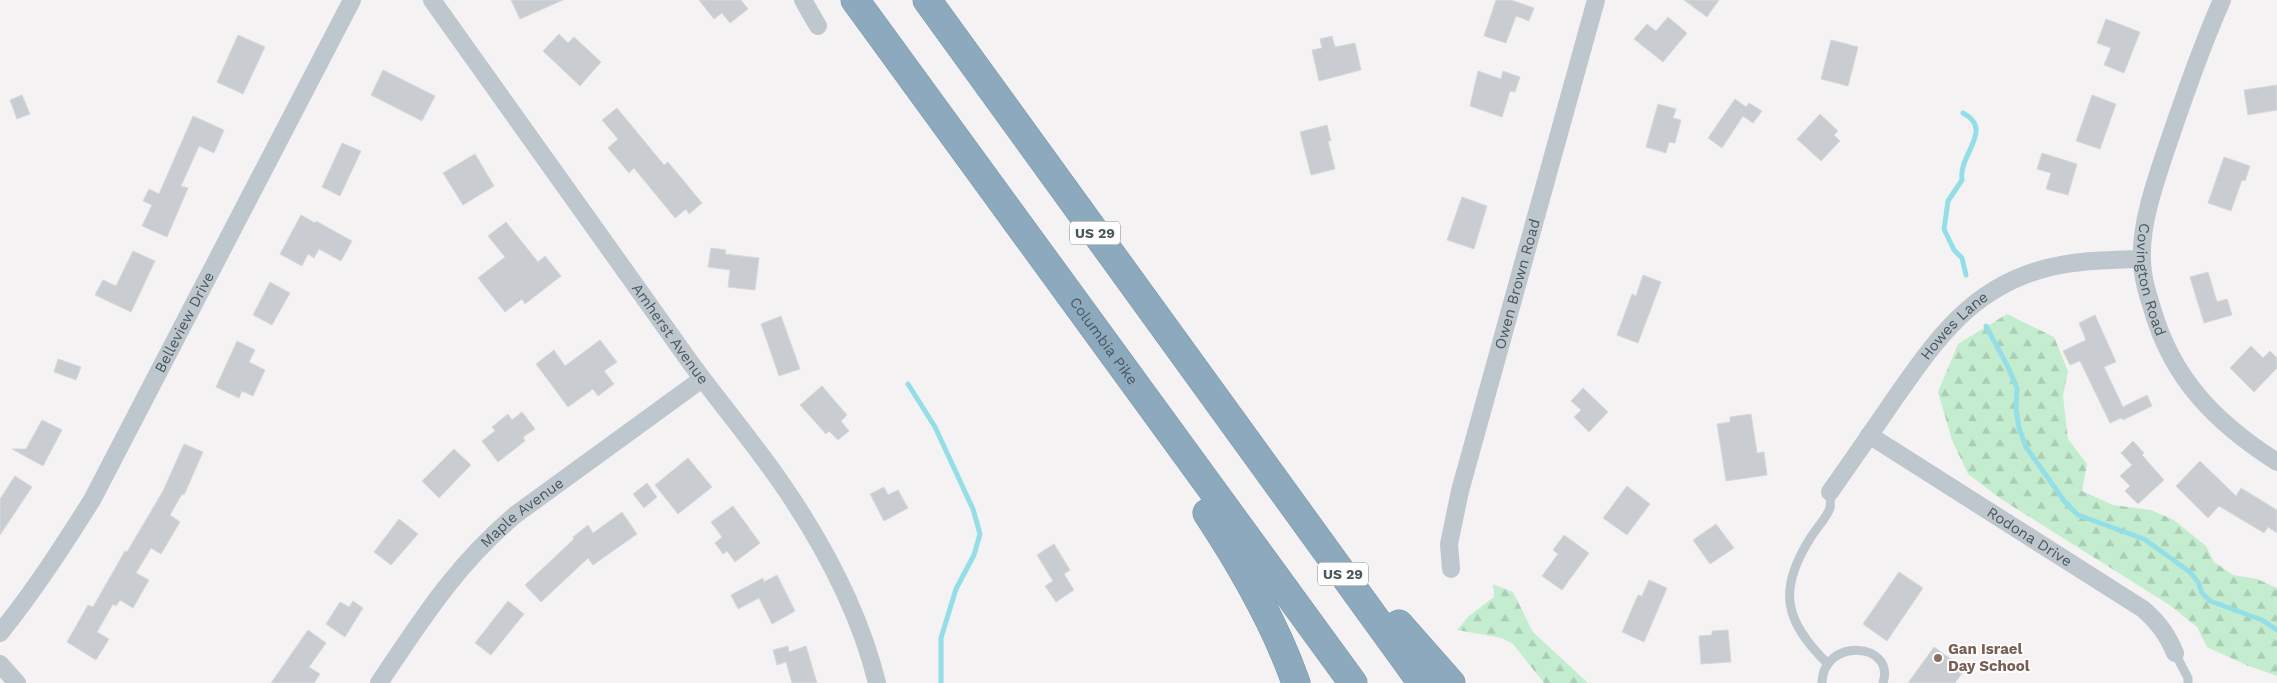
<svg xmlns="http://www.w3.org/2000/svg" width="2277" height="683" viewBox="0 0 2277 683" font-family="'Work Sans',sans-serif">
<style>
.forest{fill:url(#forest-firs)}
.lines{fill:none;stroke-linecap:round;stroke-linejoin:round}
.stream{stroke:#94dfe7;stroke-width:5}
.building{fill:#c9cdd1;stroke:#d6d9dc}
.motorway-casing{stroke:#7895a8;stroke-width:29}
.service{stroke:#bec7cd;stroke-width:9}
.minor{stroke:#bec7cd;stroke-width:18}
.motorway{stroke:#8da9bd;stroke-width:28}
.education-dot{fill:#8d6e63;stroke:#fff;stroke-width:2}
.labels{text-anchor:middle;dominant-baseline:central;stroke-width:4;stroke-linejoin:round;paint-order:stroke}
.shield{fill:#fff;stroke:#80898e;stroke-width:1}
.shield-label{font-size:14px;font-weight:bold;fill:#4a575e}
.street-label{font-size:15px;fill:#4a575e;stroke:#fff}
.education-label{font-size:15px;font-weight:bold;fill:#785e54;stroke:#fff;text-anchor:start}
</style>
<defs>
<pattern id="forest-firs" width="22" height="20" patternUnits="userSpaceOnUse" patternTransform="scale(1.25)"><rect width="22" height="20" fill="#c4edd0"/><path d="M5 1l3.5 6h-7zM16 11l3.5 6h-7z" fill="#aacdb5"/></pattern>
</defs>
<rect width="100%" height="100%" fill="#f4f2f2"/>
<path class="forest" d="M2007,314L2054,337L2068,371L2063,396L2068,439L2087,464L2082,491L2113,505L2151,510L2174,520L2206,546L2214,562L2233,575L2257,579L2277,588V676L2246,665L2207,647L2197,627L2168,604L2001,499L1968,474L1952,440L1938,392L1958,344Z
M1493,584L1513,592L1533,632L1588,683H1544L1513,644L1502,638L1457,630L1469,616L1494,597Z"/>
<g class="lines">
<path class="stream" d="M1963,113C1995,130 1958,154 1962,180L1948,201L1944,229L1954,250L1962,258L1966,275
M1986,326L2007,365L2017,388L2016,409L2019,428L2026,447L2065,502L2078,515L2144,539L2190,572L2198,582L2202,593L2210,601L2262,620L2277,630
M908,384L935,427L973,509L980,534L974,555L956,589L941,638V683"/>
</g>
<path class="building" d="M511,0H563L520,19Z
M699,0H741L748,9L730,23L722,13L714,19Z
M1496,0H1511L1534,8L1529,21L1516,16L1506,43L1484,36Z
M1684,0H1719L1707,17Z
M1668,17L1687,33L1663,62L1634,39L1647,24L1656,31Z
M2106,19L2140,32L2124,73L2104,65L2111,48L2097,43Z
M559,34L568,43L574,37L601,62L580,86L543,51Z
M238,35L265,47L243,94L217,82Z
M1332,36L1335,47L1355,43L1361,70L1319,81L1312,50L1322,48L1320,39Z
M1831,40L1858,47L1848,86L1821,79Z
M383,70L435,96L422,121L371,95Z
M1478,71L1501,79L1503,71L1520,77L1515,92L1510,91L1502,117L1470,106Z
M2277,85V110L2248,115L2244,90Z
M22,95L30,114L17,119L10,100Z
M2092,95L2116,104L2100,149L2076,141Z
M1735,99L1746,107L1749,103L1762,111L1753,123L1743,116L1722,148L1708,138Z
M1658,104L1676,109L1673,118L1681,120L1675,143L1669,142L1666,153L1646,147Z
M617,108L664,165L668,162L702,203L689,214L686,209L675,218L634,168L629,173L608,148L618,139L602,120Z
M1820,114L1838,131L1834,135L1840,141L1821,161L1797,139Z
M193,116L224,130L214,153L199,146L181,186L188,188L167,237L142,226L152,205L143,201L149,189L159,194Z
M1327,125L1331,141H1328L1335,169L1311,175L1300,132Z
M342,143L361,151L340,196L322,187Z
M2042,153L2077,164L2068,195L2046,189L2051,173L2037,169Z
M475,154L494,186L463,205L443,173Z
M2224,157L2250,166L2245,181L2242,180L2231,211L2208,203Z
M1462,197L1487,206L1474,249L1447,240Z
M301,215L315,223L316,221L352,241L341,261L319,249L314,258L308,254L302,266L280,254Z
M506,222L538,262L545,256L561,276L525,304L522,299L505,312L478,278L505,257L488,236Z
M711,248L726,250L725,254L759,258L755,290L728,287L730,270L708,267Z
M133,251L155,261L131,312L95,295L103,280L116,286Z
M2208,272L2217,302L2227,299L2232,315L2204,323L2190,277Z
M1643,275L1661,282L1638,343L1617,335L1632,294L1636,296Z
M270,282L290,293L272,325L253,315Z
M2095,315L2116,362L2104,367L2123,407L2147,395L2152,406L2123,420L2121,418L2110,423L2080,361L2070,365L2063,351L2086,340L2079,323Z
M781,316L800,369L779,376L761,324Z
M600,340L617,362L604,371L614,384L598,396L593,389L568,407L536,364L554,350L565,366Z
M237,341L255,350L249,362L265,370L253,396L242,391L239,398L216,387Z
M2251,346L2263,358L2270,351L2277,358V368L2254,392L2230,368Z
M58,359L81,367L76,380L54,372Z
M822,386L847,415L841,421L849,431L838,440L829,431L826,434L800,405Z
M1583,388L1608,412L1589,432L1574,417L1581,410L1571,401Z
M522,412L535,429L523,437L525,441L498,462L482,441L495,431L492,427L508,414L512,420Z
M1751,414L1757,453L1764,452L1767,475L1726,481L1717,424L1730,422V417Z
M42,420L62,430L43,466L12,449H26Z
M2133,441L2144,453L2142,455L2164,480L2138,504L2125,491L2130,486L2120,476L2132,465L2121,453Z
M184,444L203,452L184,495L182,494L170,515L180,522L161,554L151,548L136,573L149,580L133,608L120,600L116,606L113,604L97,632L109,639L96,660L67,642L88,605L93,607L125,551L127,552L163,491Z
M454,449L471,465L439,498L422,481Z
M688,458L712,487L678,514L655,485Z
M2200,461L2236,496L2241,488L2277,510V533L2268,527L2264,533L2219,506L2208,518L2176,486Z
M15,476L32,487L0,535V499Z
M647,483L657,497L644,508L633,494Z
M1627,486L1650,504L1627,535L1603,518Z
M884,487L888,495L898,490L908,508L884,521L870,494Z
M733,506L760,543L735,562L727,551L723,554L715,543L722,537L711,522Z
M622,512L637,534L593,565L588,558L541,602L525,585L574,539L573,537L588,525L593,533Z
M399,519L418,534L391,565L374,552Z
M1716,524L1734,548L1710,564L1693,540Z
M1564,535L1589,553L1562,590L1542,576L1558,554L1553,550Z
M1054,544L1070,570L1064,574L1074,590L1056,602L1045,586L1053,581L1037,555Z
M1899,572L1923,588L1887,641L1863,624Z
M777,575L795,611L772,624L759,598L738,609L731,595L763,578L764,582Z
M1649,580L1667,588L1644,642L1622,632L1638,595L1642,596Z
M353,601L363,608L345,637L326,624L340,602L349,607Z
M508,601L524,614L491,655L475,643Z
M308,630L326,643L309,667L320,674L314,683H271Z
M1728,630L1731,662L1701,664L1699,636L1712,635V631Z
M788,646L789,652L806,646L817,683H792L786,662L777,665L773,650Z
M1934,647L1965,669L1955,683H1908Z"/>
<g class="lines">
<defs>
<g id="motorway">
<path id="s8" d="M855,0L1353,683"/>
<path d="M927,0L1422,683"/>
<path d="M1207,513C1242,566 1275,623 1296,683"/>
<path d="M1399,624L1451,683"/>
</g>
</defs>
<use href="#motorway" class="motorway-casing"/>
<path class="service" d="M2175,653L2188,678V683
M1828,664C1784,621 1777,590 1811,537C1816,529 1827,517 1830,508C1831,503 1830,497 1830,492
M1822,683C1823,637 1896,642 1883,683"/>
<g class="minor">
<path id="s1" d="M432,0C518,121 604,241 690,362C720,403 753,442 782,484C824,545 859,610 877,683"/>
<path d="M803,0L818,26"/>
<path id="s2" d="M2222,0C2202,45 2186,91 2170,138C2158,174 2140,222 2142,259C2142,276 2147,292 2152,308C2172,379 2216,423 2277,462"/>
<path id="s3" d="M1869,435L2143,609C2158,622 2167,634 2175,653"/>
<path id="s4" d="M1830,492C1851,462 1872,432 1893,401C1935,341 1971,287 2047,268C2078,260 2110,260 2141,259"/>
<path id="s5" d="M1451,569L1449,544L1460,491L1596,0"/>
<path id="s6" d="M0,633C34,591 63,546 92,500L352,0"/>
<path d="M0,664L17,683"/>
<path id="s7" d="M379,683C422,619 455,566 515,515L702,379"/>
</g>
<use href="#motorway" class="motorway"/>
</g>
<circle class="education-dot" cx="1938" cy="658" r="5"/>
<g class="labels">
<g class="shield">
<rect x="1070" y="221.5" width="50" height="23" rx="4"/>
<rect x="1318" y="562.5" width="50" height="23" rx="4"/>
</g>
<g class="shield-label">
<text x="1095" y="233">US 29</text>
<text x="1343" y="574">US 29</text>
</g>
<g class="street-label">
<text stroke="none"><textPath href="#s2" startOffset="294">Covington Road</textPath></text>
<text stroke="none"><textPath href="#s5" startOffset="294">Owen Brown Road</textPath></text>
<text stroke="none"><textPath href="#s6" startOffset="362">Belleview Drive</textPath></text>
<text stroke="none"><textPath href="#s4" startOffset="208">Howes Lane</textPath></text>
<text stroke="none"><textPath href="#s1" startOffset="410">Amherst Avenue</textPath></text>
<text stroke="none"><textPath href="#s8" startOffset="422">Columbia Pike</textPath></text>
<text stroke="none"><textPath href="#s7" startOffset="224">Maple Avenue</textPath></text>
<text stroke="none"><textPath href="#s3" startOffset="190">Rodona Drive</textPath></text>
</g>
<g class="education-label">
<text x="1948" y="649">Gan Israel<tspan x="1948" dy="17">Day School</tspan></text>
</g>
</g>
</svg>
